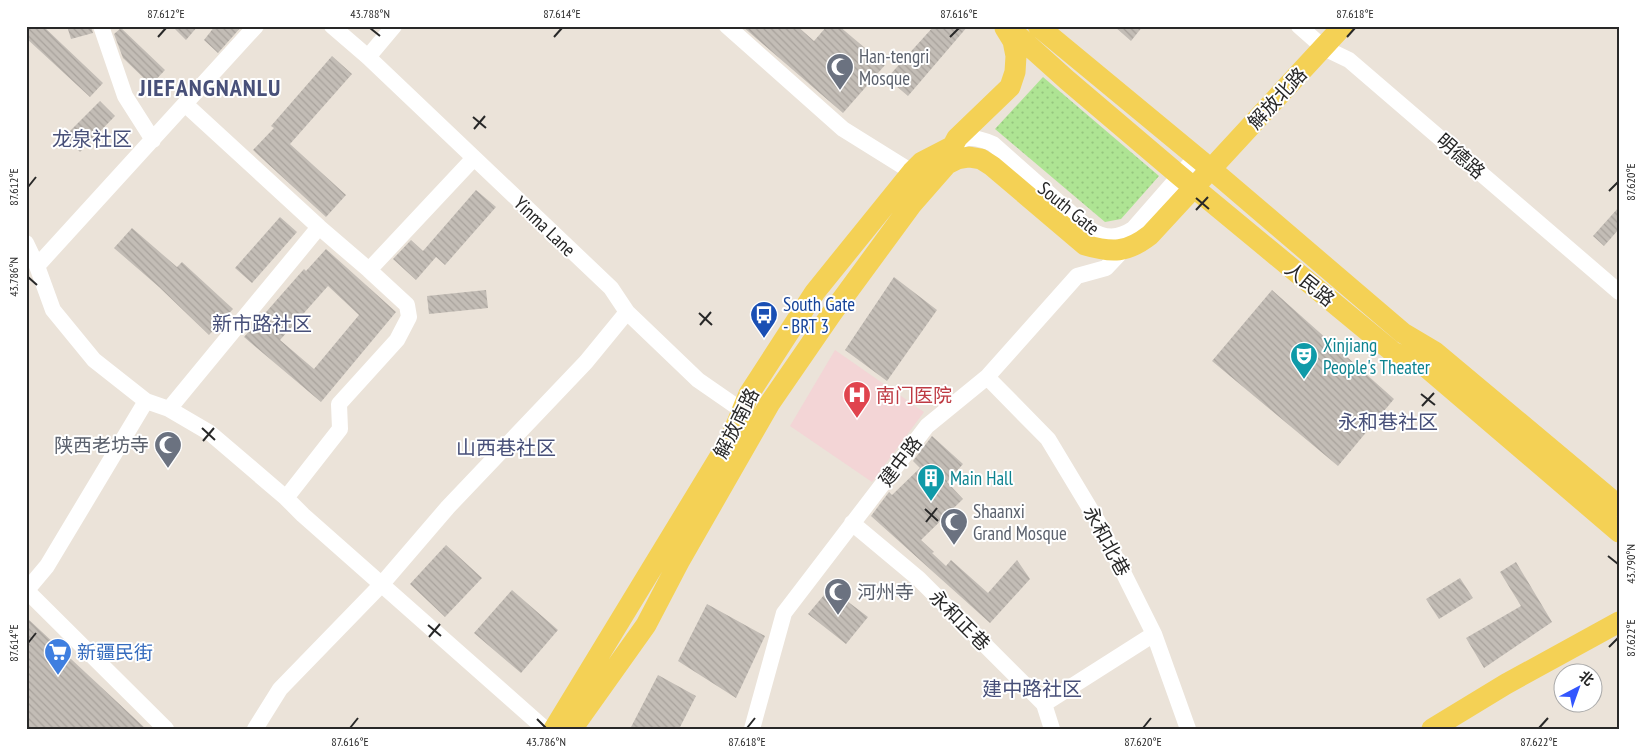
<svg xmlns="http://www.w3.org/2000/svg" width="1645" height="755" viewBox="0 0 1645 755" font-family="'PT Sans Narrow','Noto Sans SC',sans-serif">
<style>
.medical{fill:#f3d5d6}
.park{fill:url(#park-dots)}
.building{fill:url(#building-back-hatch);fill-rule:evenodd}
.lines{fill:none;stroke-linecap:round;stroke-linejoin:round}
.minor{stroke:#fff;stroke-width:16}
.major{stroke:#f4d155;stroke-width:21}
.ticks{fill:none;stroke:#282828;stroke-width:2}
.labels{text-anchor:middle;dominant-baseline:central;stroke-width:4;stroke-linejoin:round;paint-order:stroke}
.worship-label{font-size:19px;fill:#5b616d;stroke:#fff;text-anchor:start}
.street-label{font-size:19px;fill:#282828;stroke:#fff}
.transit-label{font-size:19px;fill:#164399;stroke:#fff;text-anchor:start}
.culture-label{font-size:19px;fill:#0d838f;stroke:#fff;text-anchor:start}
.health-label{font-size:19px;fill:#be3a42;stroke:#fff;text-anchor:start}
.shop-label{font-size:19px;fill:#366cbe;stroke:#fff;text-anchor:start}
.neighbourhood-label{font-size:20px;fill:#485079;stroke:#fff}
.district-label{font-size:24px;font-weight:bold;letter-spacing:1px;fill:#485079;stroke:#fff}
.neatline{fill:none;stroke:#282828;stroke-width:2}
.ticks-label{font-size:12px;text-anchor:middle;fill:#282828}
</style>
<defs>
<pattern id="park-dots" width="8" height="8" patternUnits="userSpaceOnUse" patternTransform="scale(1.25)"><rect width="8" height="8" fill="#aee493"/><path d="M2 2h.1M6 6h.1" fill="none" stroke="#96c47f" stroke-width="1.8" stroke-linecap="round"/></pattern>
<pattern id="building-back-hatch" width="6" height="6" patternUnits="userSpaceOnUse" patternTransform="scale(1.25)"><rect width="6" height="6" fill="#c3bdb6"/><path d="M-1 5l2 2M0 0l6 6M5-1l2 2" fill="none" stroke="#a8a29c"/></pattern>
</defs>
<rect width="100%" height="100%" fill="#ebe3d9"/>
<path class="medical" d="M835,350L924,412L872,482L790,426Z"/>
<path class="park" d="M1043,77L1159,176L1121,219L1105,222L995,129Z"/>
<path class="building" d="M26,26H43L103,83L90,97L26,38Z
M67,26H91L93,33L71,39Z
M172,26H198L186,40Z
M215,26H242L218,53L204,40Z
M742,26H797L814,41L827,26H839L885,65L843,113Z
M934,26H968L908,96L887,78Z
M1114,26H1143L1131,41Z
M121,28L165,70L151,85L123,58L114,34Z
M332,56L352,74L290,144L346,195L326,217L253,150L274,128L271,126Z
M100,101L115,116L80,152L65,136Z
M476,190L496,207L445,265L436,257L416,280L393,259L411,240L423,251Z
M1619,207V229L1604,246L1593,236Z
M280,217L297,232L252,283L235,268Z
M132,228L177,267L182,262L233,309L209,335L159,287L114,248Z
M326,249L396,312L321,402L244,337L304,269L306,271ZM328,286L359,315L314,369L280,340Z
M894,277L937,310L887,381L845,350Z
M486,290L488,308L429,314L427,296Z
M1272,290L1394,399L1338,466L1212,361Z
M932,436L963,464L947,482L963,499L921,540L934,552L932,553L946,566L951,560L988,593L1017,560L1030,579L990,623L871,516L889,492L892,495L920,468L913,461Z
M446,545L482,578L445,617L410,584Z
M1516,562L1552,622L1484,668L1466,638L1521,606L1500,572Z
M1460,578L1473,598L1439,619L1426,599Z
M830,588L868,617L846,644L808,614Z
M512,590L558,630L521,673L474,633Z
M707,604L765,636L736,698L678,661Z
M26,617L146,729H26Z
M658,675L696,696L679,729H630Z"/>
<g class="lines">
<path class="minor" d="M101,26L125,96L153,140
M332,26L368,57L611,288L627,312L698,380L750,416
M727,26L843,129L912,172
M1299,26L1324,48L1349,60L1619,292
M368,57L394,26
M954,145C966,134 979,138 993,144L1089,229C1105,239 1118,239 1133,229L1196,157
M319,227L369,270L474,158
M26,243L37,266L53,310L94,360L146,401L169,409L210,433L286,498L303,515L545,729
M37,266L256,26
M987,377L1048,439L1098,522L1154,634L1188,729
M169,409L319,227L185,104
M286,498L340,429L339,404L397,340L409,317L407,305L369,270
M852,523L919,579L1044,704L1052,729
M26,591L47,566L146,401
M27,591L166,729
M1044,704L1154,634
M255,729L280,689L381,585L448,507L586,362L627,312
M752,729L784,613L927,426L987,377L1077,276L1106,268L1123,250"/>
<path class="major" d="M1007,26L1067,80L1180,176L1393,352L1426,367L1619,532
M1038,26L1211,169L1403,333L1435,352L1619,506
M947,157L957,138L1010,87L1015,72L1016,56L1013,41L1005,28
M554,729L730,440L749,394L815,292L912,172L922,162L953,146
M572,729L646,625L680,560L770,403L832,313L912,204L947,164L957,159L969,157L981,159L992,166L1085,245C1112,253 1127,253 1150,235L1343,26
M1432,729L1506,684L1619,622"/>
</g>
<path class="ticks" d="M370,28L380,36M158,37L166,28M554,37L562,28M950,37L959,28M1347,37L1355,28M473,117L486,128M474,129L485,116M28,187L36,177M1609,191L1618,182M1196,198L1209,209M1196,210L1208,197M28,277L37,285M699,313L712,325M700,325L711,312M1421,394L1435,405M1422,406L1434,393M202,428L215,440M203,441L214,428M925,509L938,521M926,522L937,508M1608,556L1618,564M428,625L441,636M429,637L440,624M28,643L36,633M1609,647L1618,638M537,719L546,728M350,728L358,718M747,728L755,718M1143,728L1151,718M1539,728L1548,718"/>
<defs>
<symbol id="mosque-pin" viewBox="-11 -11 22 30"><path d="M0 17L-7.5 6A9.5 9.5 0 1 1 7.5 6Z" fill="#6b7280" stroke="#fff"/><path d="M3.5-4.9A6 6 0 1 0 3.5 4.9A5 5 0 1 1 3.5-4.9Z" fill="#fff"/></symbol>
<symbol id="bus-pin" viewBox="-11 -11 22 30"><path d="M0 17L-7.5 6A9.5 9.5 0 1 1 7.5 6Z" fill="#1a4fb4" stroke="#fff"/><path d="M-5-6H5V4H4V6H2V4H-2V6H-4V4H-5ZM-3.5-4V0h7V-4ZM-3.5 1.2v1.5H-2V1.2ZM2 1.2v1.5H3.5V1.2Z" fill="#fff"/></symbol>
<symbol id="theatre-pin" viewBox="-11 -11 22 30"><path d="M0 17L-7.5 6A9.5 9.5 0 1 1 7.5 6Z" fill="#0f9aa8" stroke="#fff"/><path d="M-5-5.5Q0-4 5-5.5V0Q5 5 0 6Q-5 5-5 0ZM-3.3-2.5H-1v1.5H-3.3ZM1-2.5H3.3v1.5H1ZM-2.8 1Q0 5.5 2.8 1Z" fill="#fff"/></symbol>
<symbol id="hospital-pin" viewBox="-11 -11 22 30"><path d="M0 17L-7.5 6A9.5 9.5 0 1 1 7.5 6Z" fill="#e0444e" stroke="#fff"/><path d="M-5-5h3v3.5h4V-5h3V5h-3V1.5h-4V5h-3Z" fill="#fff"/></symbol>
<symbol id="building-pin" viewBox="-11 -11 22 30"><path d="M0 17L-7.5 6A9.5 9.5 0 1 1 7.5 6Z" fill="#0f9aa8" stroke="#fff"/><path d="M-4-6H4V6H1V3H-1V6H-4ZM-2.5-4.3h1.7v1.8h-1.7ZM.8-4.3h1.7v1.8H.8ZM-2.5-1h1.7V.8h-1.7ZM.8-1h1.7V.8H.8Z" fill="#fff"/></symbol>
<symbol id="supermarket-pin" viewBox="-11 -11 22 30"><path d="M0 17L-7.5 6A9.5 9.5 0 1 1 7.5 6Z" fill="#3f7fe0" stroke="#fff"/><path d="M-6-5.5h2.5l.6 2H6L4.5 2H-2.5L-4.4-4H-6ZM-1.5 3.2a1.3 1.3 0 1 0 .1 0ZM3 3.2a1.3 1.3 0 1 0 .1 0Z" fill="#fff"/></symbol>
</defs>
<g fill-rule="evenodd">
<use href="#mosque-pin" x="824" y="51" width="32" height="43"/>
<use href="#bus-pin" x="748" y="299" width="32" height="43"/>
<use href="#theatre-pin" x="1288" y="340" width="32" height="43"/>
<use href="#hospital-pin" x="841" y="379" width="32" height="43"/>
<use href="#mosque-pin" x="152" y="429" width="32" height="43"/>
<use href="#building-pin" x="915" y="462" width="32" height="43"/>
<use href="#mosque-pin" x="938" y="506" width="32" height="43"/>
<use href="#mosque-pin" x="822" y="576" width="32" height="43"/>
<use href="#supermarket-pin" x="42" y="636" width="32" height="43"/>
</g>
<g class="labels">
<g class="worship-label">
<text x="859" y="56">Han-tengri<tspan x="859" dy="22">Mosque</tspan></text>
<text x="149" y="445" text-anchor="end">陕西老坊寺</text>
<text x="973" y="511">Shaanxi<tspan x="973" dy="22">Grand Mosque</tspan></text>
<text x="857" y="592">河州寺</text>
</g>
<g class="street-label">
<text transform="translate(1277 98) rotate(-47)">解放北路</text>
<text transform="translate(1461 156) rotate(41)">明德路</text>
<text transform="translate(1069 208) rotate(39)">South Gate</text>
<text transform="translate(545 226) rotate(44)">Yinma Lane</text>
<text transform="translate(1310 284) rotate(39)">人民路</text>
<text transform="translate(736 423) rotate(-63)">解放南路</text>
<text transform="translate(900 461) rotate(-53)">建中路</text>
<text transform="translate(1107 541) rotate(62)">永和北巷</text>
<text transform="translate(960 620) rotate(45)">永和正巷</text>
</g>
<g class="transit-label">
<text x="783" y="304">South Gate<tspan x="783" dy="22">- BRT 3</tspan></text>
</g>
<g class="culture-label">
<text x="1323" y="345">Xinjiang<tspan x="1323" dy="22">People's Theater</tspan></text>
<text x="950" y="478">Main Hall</text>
</g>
<g class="health-label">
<text x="876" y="395">南门医院</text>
</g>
<g class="shop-label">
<text x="77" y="652">新疆民街</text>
</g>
<g class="neighbourhood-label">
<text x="92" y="139">龙泉社区</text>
<text x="262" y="324">新市路社区</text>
<text x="1388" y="422">永和巷社区</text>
<text x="506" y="448">山西巷社区</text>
<text x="1032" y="689">建中路社区</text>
</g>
<g class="district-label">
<text x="210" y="87">JIEFANGNANLU</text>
</g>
</g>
<rect width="1645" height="755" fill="none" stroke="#ffffff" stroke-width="55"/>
<g transform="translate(1578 688) rotate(41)"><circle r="24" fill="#ffffff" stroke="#a9a9a9"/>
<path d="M0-4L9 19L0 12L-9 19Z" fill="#3356fe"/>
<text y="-8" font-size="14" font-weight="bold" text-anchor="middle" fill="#282828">北</text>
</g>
<rect x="28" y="28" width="1590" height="700" class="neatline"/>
<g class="ticks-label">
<text x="166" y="18">87.612°E</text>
<text x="370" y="18">43.788°N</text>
<text x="562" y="18">87.614°E</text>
<text x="959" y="18">87.616°E</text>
<text x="1355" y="18">87.618°E</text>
<text transform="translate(1631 182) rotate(-90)" y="4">87.620°E</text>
<text transform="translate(14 187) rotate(-90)" y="4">87.612°E</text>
<text transform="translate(14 277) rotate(-90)" y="4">43.786°N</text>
<text transform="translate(1631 564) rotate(-90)" y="4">43.790°N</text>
<text transform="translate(1631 638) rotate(-90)" y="4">87.622°E</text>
<text transform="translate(14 643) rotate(-90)" y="4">87.614°E</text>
<text x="350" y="746">87.616°E</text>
<text x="546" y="746">43.786°N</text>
<text x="747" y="746">87.618°E</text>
<text x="1143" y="746">87.620°E</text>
<text x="1539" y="746">87.622°E</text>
</g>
</svg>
